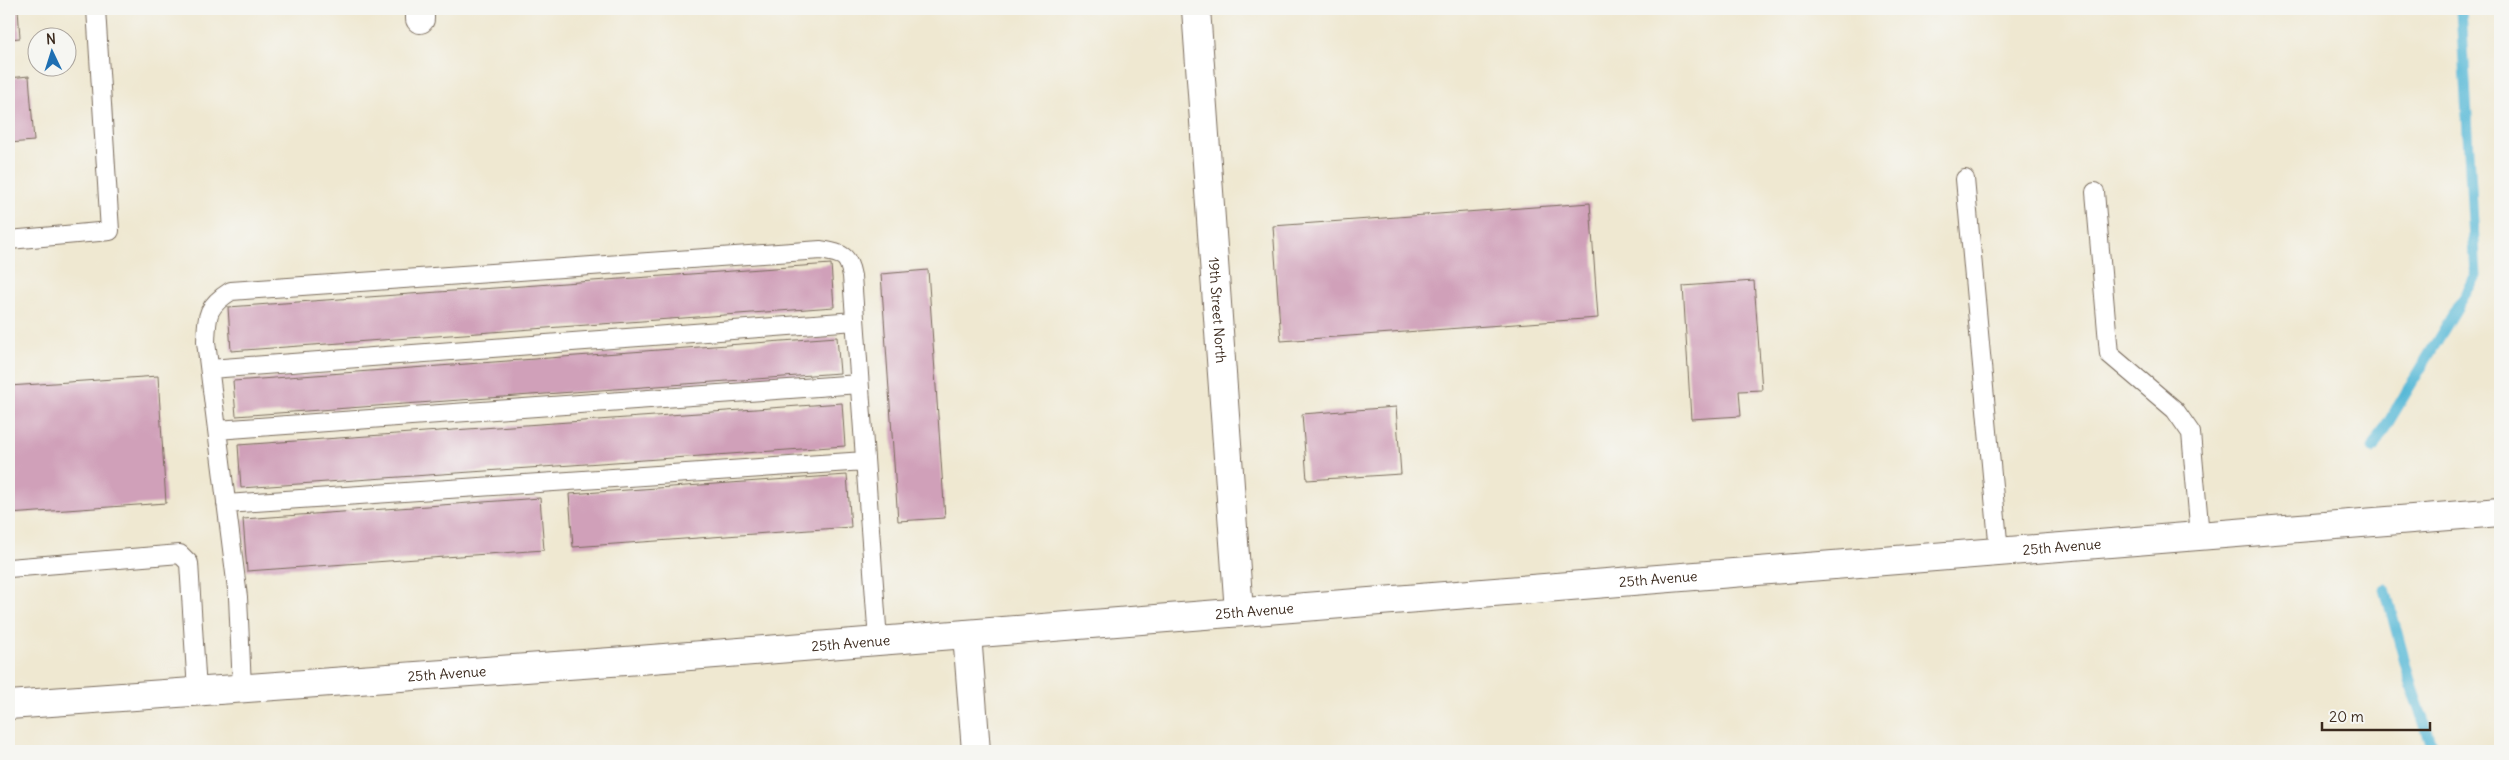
<svg xmlns="http://www.w3.org/2000/svg" width="2509" height="760" viewBox="0 0 2509 760" font-family="Delius,sans-serif">
<style>
.lines{fill:none;stroke-linecap:round;stroke-linejoin:round}
.stream{stroke:#59b9d7;stroke-width:11}
.building{fill:#d0a0b9}
.service-casing{stroke:#7a6c5d;stroke-width:20}
.minor-casing{stroke:#7a6c5d;stroke-width:30}
.primary-casing{stroke:#7a6c5d;stroke-width:30}
.service{stroke:#fff;stroke-width:18}
.minor{stroke:#fff;stroke-width:28}
.primary{stroke:#fff;stroke-width:28}
.labels{text-anchor:middle;dominant-baseline:central;stroke-width:4;stroke-linejoin:round;paint-order:stroke}
.street-label{font-size:14px;fill:#3b2a1e;stroke:#f6f6f2}
</style>
<rect width="100%" height="100%" fill="#f6f6f2"/>
<filter id="ink" filterUnits="userSpaceOnUse"><feTurbulence type="fractalNoise" baseFrequency=".02" numOctaves="2"/><feDisplacementMap in="SourceGraphic" scale="10" xChannelSelector="R" yChannelSelector="G"/><feConvolveMatrix kernelMatrix="1 2 1 2 8 2 1 2 1" color-interpolation-filters="sRGB"/></filter>
<filter id="wash" filterUnits="userSpaceOnUse"><feTurbulence type="fractalNoise" baseFrequency=".0096" numOctaves="4" result="noise"/><feDisplacementMap in="SourceGraphic" scale="20" xChannelSelector="R" yChannelSelector="G"/><feGaussianBlur stdDeviation="1.12" result="paint"/><feColorMatrix in="noise" values="0 0 0 0 0 0 0 0 0 0 0 0 0 0 0 0 0 1.4 0 .05"/><feComposite in="paint" operator="in"/></filter>
<g filter="url(#wash)">
<rect width="100%" height="100%" fill="#efe8d1"/>
<g class="lines">
<path class="stream" d="M2373,448L2476,276L2461,9
M2385,589L2412,688L2434,751"/>
</g>
<g id="blocks">
<path class="building" d="M9,9H18L20,38L9,39Z
M29,76L34,141L9,143V78Z
M1590,203L1598,318L1281,341L1273,226Z
M831,264L834,307L231,351L228,307Z
M928,270L945,518L898,521L881,274Z
M1754,281L1762,390L1739,391L1741,416L1691,419L1683,286Z
M837,337L840,373L236,416L233,381Z
M158,376L166,503L9,514V386Z
M842,403L845,446L241,488L238,445Z
M1396,407L1401,474L1307,480L1302,414Z
M847,475L851,527L573,547L569,494Z
M540,498L544,550L247,571L243,519Z"/>
</g>
</g>
<g filter="url(#ink)">
<use href="#blocks" fill-opacity="0" stroke="#7a6c5d" stroke-width="1"/>
<g class="lines">
<defs>
<path id="service" d="M1965,179L1999,552
M2095,192L2109,354L2175,410L2191,433L2200,536
M9,240L110,231L96,9
M210,369L855,321
M217,430L859,384
M226,504L865,461
M9,568L180,554L189,563L197,691
M242,688L238,597L206,342C207,314 207,306 231,291L821,250C842,254 848,254 852,276L878,641"/>
<g id="minor">
<path d="M420,9V19"/>
<path id="s1" d="M1196,9L1239,612"/>
<path d="M967,634L976,751"/>
</g>
<g id="primary">
<path id="s2" d="M9,705L639,660L2500,512"/>
</g>
</defs>
<use href="#service" class="service-casing"/>
<use href="#minor" class="minor-casing"/>
<use href="#primary" class="primary-casing"/>
<use href="#service" class="service"/>
<use href="#minor" class="minor"/>
<use href="#primary" class="primary"/>
</g>
</g>
<g class="labels">
<g class="street-label">
<text stroke="none"><textPath href="#s1" startOffset="302">19th Street North</textPath></text>
<text stroke="none"><textPath href="#s2" startOffset="2059">25th Avenue</textPath></text>
<text stroke="none"><textPath href="#s2" startOffset="1654">25th Avenue</textPath></text>
<text stroke="none"><textPath href="#s2" startOffset="1249">25th Avenue</textPath></text>
<text stroke="none"><textPath href="#s2" startOffset="844">25th Avenue</textPath></text>
<text stroke="none"><textPath href="#s2" startOffset="439">25th Avenue</textPath></text>
</g>
</g>
<rect width="2509" height="760" fill="none" stroke="#f6f6f2" stroke-width="30"/>
<g transform="translate(52 52) rotate(356)"><circle r="24" fill="#f6f6f2" stroke="#aba49d"/>
<path d="M0-4L9 19L0 12L-9 19Z" fill="#1f6fb2"/>
<text y="-8" font-size="14" font-weight="bold" text-anchor="middle" fill="#3b2a1e">N</text>
</g>
<path d="M2322 722v8h108v-8" fill="none" stroke="#3b2a1e" stroke-width="2.5"/>
<text x="2329" y="722" font-size="15" fill="#3b2a1e" stroke="#f6f6f2" stroke-width="4" paint-order="stroke">20 m</text>
</svg>
